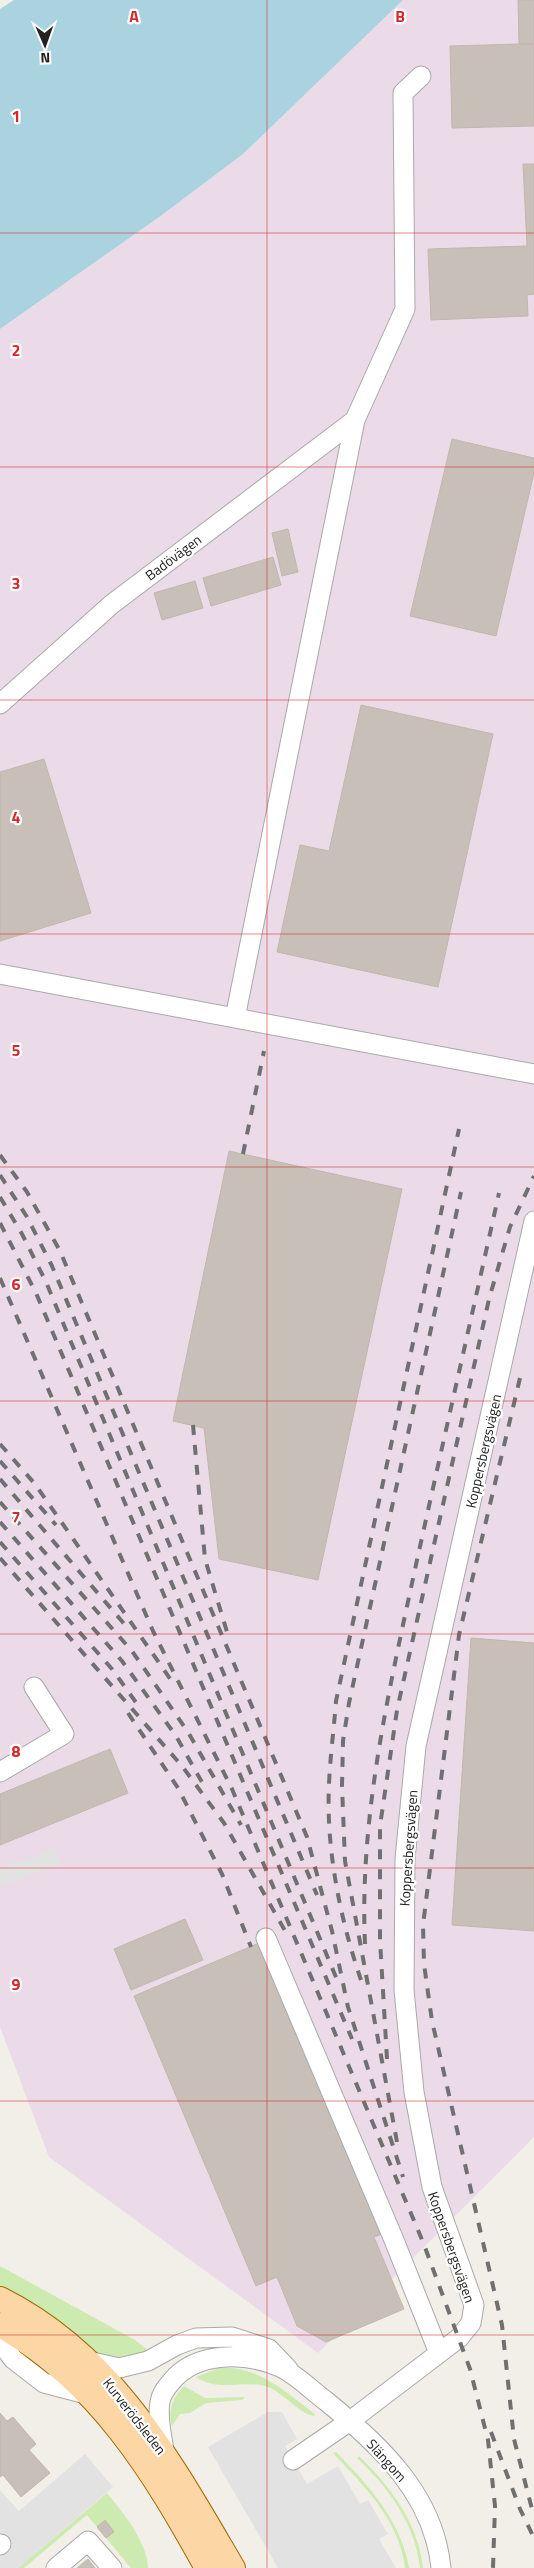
<svg xmlns="http://www.w3.org/2000/svg" width="534" height="2568" viewBox="0 0 534 2568" font-family="'Titillium Web',sans-serif">
<style>
.industrial{fill:#ebdbe8}
.grass{fill:#cdebb0}
.parking{fill:#e2e2e2}
.water{fill:#aad3df}
.building{fill:#c7bfb8;stroke:#c4b6ab}
.lines{fill:none;stroke-linecap:round;stroke-linejoin:round}
.minor-casing{stroke:#a9a9a9;stroke-width:21}
.major-casing{stroke:#a06b00;stroke-width:26}
.minor{stroke:#fff;stroke-width:19}
.major{stroke:#fcd6a4;stroke-width:24}
.rail{stroke:#707070;stroke-width:4;stroke-dasharray:10 10;stroke-linecap:butt}
.grid{fill:none;stroke:#d62828;stroke-width:1;stroke-opacity:0.55}
.labels{text-anchor:middle;dominant-baseline:central;stroke-width:4.5;stroke-linejoin:round;paint-order:stroke}
.street-label{font-size:14px;fill:#222;stroke:#fff}
.grid-label{font-size:16px;text-anchor:middle;font-weight:bold;fill:#d62828;stroke:#fff;stroke-width:4.5;stroke-linejoin:round;paint-order:stroke}
</style>
<rect width="100%" height="100%" fill="#f2efe9"/>
<path class="industrial" d="M403,0H534V2137L318,2353L49,2157L0,2027V329L162,215L243,154Z"/>
<path class="grass" d="M0,2266L135,2340L149,2351C127,2360 116,2362 94,2352L0,2292Z
M219,2368C258,2365 286,2392 315,2414L314,2416C297,2413 283,2391 265,2386C241,2380 218,2392 196,2377Z
M184,2386L205,2398L245,2397L242,2400L206,2403L190,2413L180,2414L172,2426C167,2411 173,2397 184,2386Z
M336,2452C368,2485 401,2520 409,2568H405C399,2520 365,2487 333,2453Z
M359,2456C391,2487 418,2523 423,2568H420C415,2524 389,2488 357,2458Z
M107,2493C123,2513 147,2541 148,2568H131L87,2515L24,2568H18Z"/>
<path class="parking" d="M55,1848L61,1864L0,1886V1868Z
M268,2412H282L297,2439L285,2446L307,2484L338,2466L360,2504L368,2500L388,2534L379,2539L396,2568H278L208,2447Z
M85,2454L113,2487L18,2568H0V2490L19,2511Z"/>
<path class="water" d="M14,0H403L243,154L162,215L0,329V9Z"/>
<path class="building" d="M518,0H534V44H519Z
M519,44H534V126L452,128L450,46Z
M523,164H534V294L527,295L528,316L431,320L428,249L527,246Z
M452,439L534,458V473L496,636L410,616Z
M288,529L298,572L282,576L272,533Z
M273,557L281,585L211,606L203,578Z
M195,581L203,608L162,620L154,593Z
M361,705L493,734L438,987L277,952L300,845L329,851Z
M44,759L91,913L0,941V772Z
M229,1151L402,1189L318,1580L219,1559L204,1428L173,1421Z
M471,1638L534,1643V1931L452,1925Z
M110,1749L128,1793L0,1845V1794Z
M185,1919L203,1960L131,1990L114,1949Z
M259,1943L382,2234L374,2237L404,2309L326,2342L297,2326L277,2277L256,2286L134,1996Z
M0,2413L7,2421L13,2417L36,2444L29,2450L50,2473L21,2497L3,2475L0,2477Z
M105,2520L114,2532L106,2538L97,2527Z
M88,2559L95,2568H77Z"/>
<g class="lines">
<defs>
<path id="minor" d="M0,704L112,604L355,420
M0,974L534,1074
M235,1018L355,420L405,309L403,93L421,76
M0,1772L64,1734L34,1687
M266,1938L394,2240L439,2353
M0,2341L13,2359L44,2383L90,2395
M88,2361L119,2368L148,2361L177,2345L196,2338L232,2337L269,2349L288,2369
M164,2451C162,2436 157,2417 160,2402C161,2394 166,2388 171,2382C196,2351 245,2352 280,2367C297,2375 311,2390 326,2401C380,2445 434,2495 441,2568
M293,2460L350,2421L459,2338L471,2323L474,2305L432,2187L414,2092L404,1990L405,1859L416,1746L534,1221
M0,2545L1,2544
M56,2568L88,2541L112,2568"/>
<path id="major" d="M0,2299C114,2356 171,2463 233,2568
M0,2325C99,2381 154,2472 207,2568"/>
</defs>
<use href="#minor" class="minor-casing"/>
<use href="#major" class="major-casing"/>
<use href="#minor" class="minor"/>
<use href="#major" class="major"/>
<path class="rail" d="M243,1154L264,1051
M0,1155L27,1192L60,1251L307,1837L332,1931L348,2007L403,2177
M0,1175L27,1217L52,1266L317,1895
M0,1197L22,1234L46,1282L338,1982
M0,1223L36,1293L352,2039
M0,1278L153,1631L232,1789L423,2242L470,2369L488,2440L495,2506L493,2568
M520,1378L459,1635L423,1925L424,1964L432,2021L502,2325L514,2439L534,2517
M193,1425L205,1559L227,1632
M0,1444L35,1484L173,1683
M0,1461L56,1525
M0,1479L126,1626
M0,1502L132,1651L188,1732L241,1825
M0,1522L122,1661L176,1736L203,1784
M0,1542L112,1669L140,1708
M0,1558L182,1766L224,1823L288,1936
M128,1713L178,1788L222,1874L251,1947
M365,1944C359,1815 390,1686 417,1560C444,1438 472,1315 499,1193
M361,1980C340,1919 326,1849 329,1785C330,1757 334,1729 336,1701L459,1129
M387,2059L380,1940V1826L397,1710L489,1299L510,1227L534,1176
M397,2142L345,1861L342,1786L343,1741L349,1703L461,1192
M491,2432L520,2509L534,2538"/>
</g>
<path class="grid" d="M267,0V2568M0,233H534M0,467H534M0,700H534M0,934H534M0,1167H534M0,1401H534M0,1634H534M0,1868H534M0,2101H534M0,2335H534"/>
<g class="labels">
<g class="street-label">
<text transform="translate(173 557) rotate(-37)">Badövägen</text>
<text transform="translate(483 1451) rotate(-77)">Koppersbergsvägen</text>
<text transform="translate(408 1848) rotate(-86)">Koppersbergsvägen</text>
<text transform="translate(452 2247) rotate(71)">Koppersbergsvägen</text>
<text transform="translate(135 2416) rotate(52)">Kurverödsleden</text>
<text transform="translate(387 2460) rotate(48)">Slängom</text>
</g>
</g>
<g class="grid-label">
<text x="134" y="22">A</text>
<text x="400" y="22">B</text>
<text x="16" y="122">1</text>
<text x="16" y="356">2</text>
<text x="16" y="589">3</text>
<text x="16" y="823">4</text>
<text x="16" y="1056">5</text>
<text x="16" y="1290">6</text>
<text x="16" y="1523">7</text>
<text x="16" y="1757">8</text>
<text x="16" y="1990">9</text>
</g>
<g transform="translate(45 45) rotate(178)" stroke="#ffffff" stroke-width="4" paint-order="stroke">
<path d="M0-4L9 19L0 12L-9 19Z" fill="#222222"/>
<text y="-8" font-size="14" font-weight="bold" text-anchor="middle" fill="#222222">N</text>
</g>
</svg>
